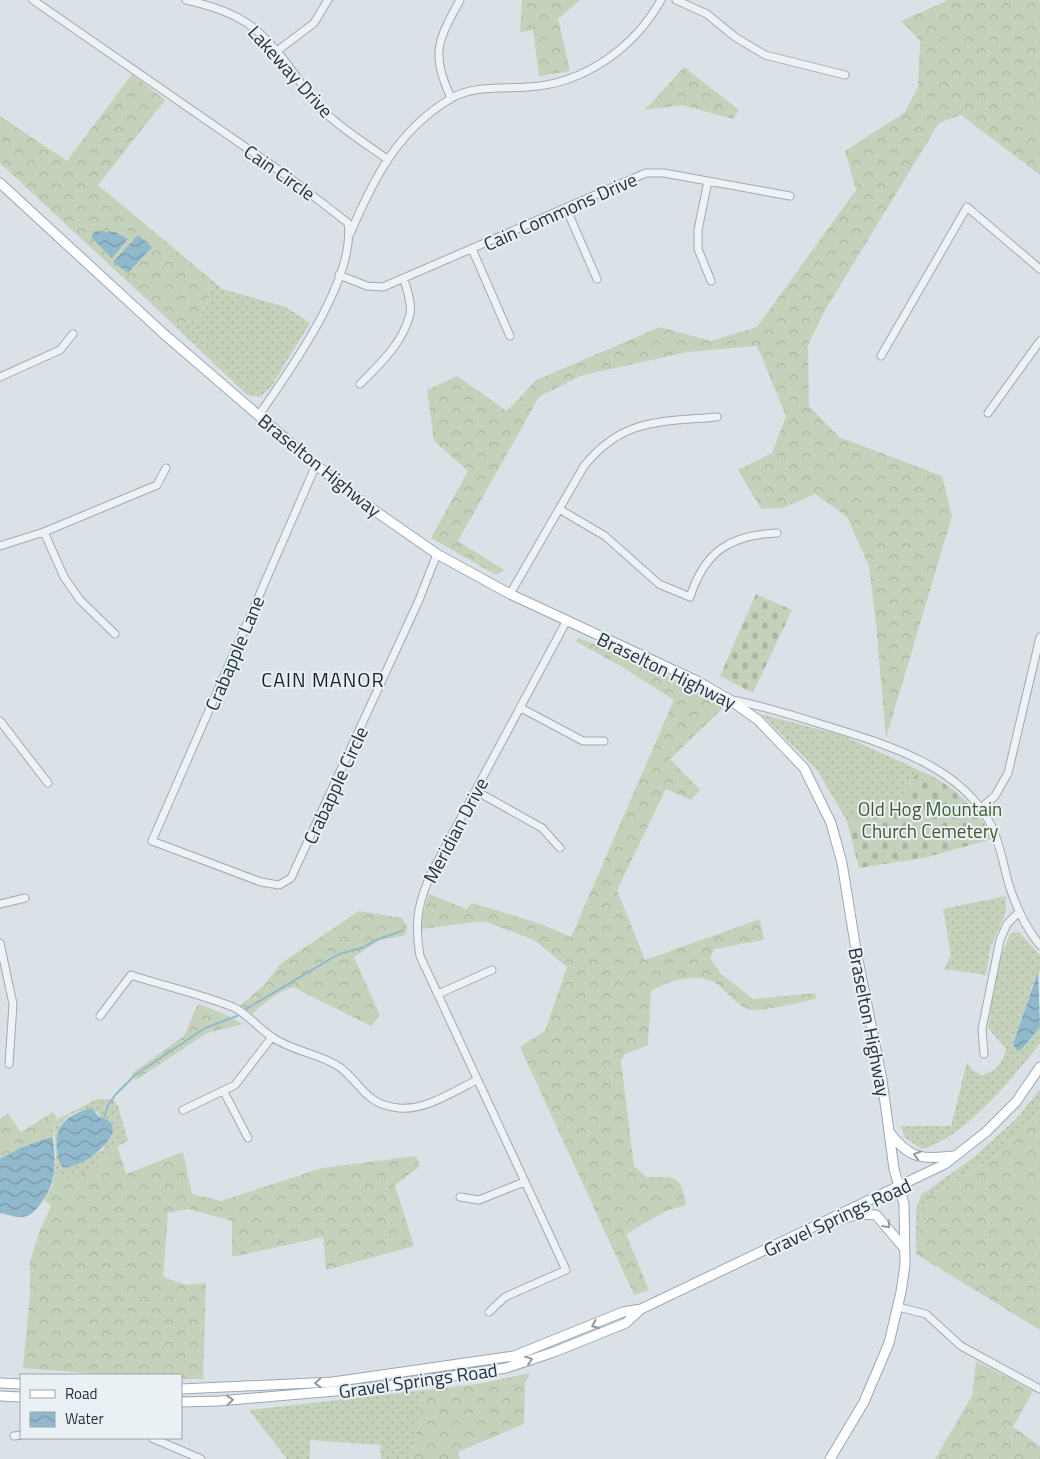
<svg xmlns="http://www.w3.org/2000/svg" width="1040" height="1459" viewBox="0 0 1040 1459" font-family="'Titillium Web',sans-serif">
<style>
.grass{fill:url(#grass-dots);fill-rule:evenodd}
.forest{fill:url(#forest-crowns)}
.cemetery{fill:url(#cemetery-stones)}
.water{fill:url(#water-waves)}
.lines{fill:none;stroke-linecap:round;stroke-linejoin:round}
.stream{stroke:#91b9cc;stroke-width:2}
.minor-casing{stroke:#a0aab1;stroke-width:9}
.major-casing{stroke:#99a9b4;stroke-width:11}
.minor{stroke:#eef2f5;stroke-width:7}
.major{stroke:#fff;stroke-width:9}
.oneway{stroke:#91999f}
.labels{text-anchor:middle;dominant-baseline:central;stroke-width:4;stroke-linejoin:round;paint-order:stroke}
.street-label{font-size:19px;fill:#23333f;stroke:#eaf1f5}
.park-label{font-size:19px;fill:#405c2f;stroke:#eaf1f5}
.neighbourhood-label{font-size:20px;letter-spacing:1px;fill:#16232f;stroke:#eaf1f5}
</style>
<defs>
<pattern id="grass-dots" width="8" height="8" patternUnits="userSpaceOnUse" patternTransform="scale(1.25)"><rect width="8" height="8" fill="#c5d2bb"/><path d="M2 2h.1M6 6h.1" fill="none" stroke="#a9b5a2" stroke-width="1.8" stroke-linecap="round"/></pattern>
<pattern id="forest-crowns" width="20" height="18" patternUnits="userSpaceOnUse" patternTransform="scale(1.25)"><rect width="20" height="18" fill="#c5d2bb"/><path d="M2 6a3 3 0 1 1 6 0M12 15a3 3 0 1 1 6 0" fill="none" stroke="#a9b5a2"/></pattern>
<pattern id="cemetery-stones" width="16" height="16" patternUnits="userSpaceOnUse" patternTransform="scale(1.25)"><rect width="16" height="16" fill="#c5d2bb"/><path d="M2 7V4a2 2 0 0 1 4 0v3zM10 15v-3a2 2 0 0 1 4 0v3z" fill="#a9b5a2"/></pattern>
<pattern id="water-waves" width="16" height="10" patternUnits="userSpaceOnUse" patternTransform="scale(1.25)"><rect width="16" height="10" fill="#91b9cc"/><path d="M0 5q4-4 8 0t8 0" fill="none" stroke="#7697a7"/></pattern>
</defs>
<rect width="100%" height="100%" fill="#dbe2e7"/>
<path class="grass" d="M207,276L222,289L286,307L310,323L271,387L260,397L247,395L173,324L198,320L210,296Z
M761,714L844,736L919,770L896,804L847,821L817,770Z
M1006,896V912L990,949L986,975L944,969L951,955L943,909Z
M1019,932L1040,955V971L1034,980L1013,1044L1022,1049L1040,1027V1043C1014,1077 963,1139 922,1149L905,1138L901,1126H951L967,1062L972,1070L981,1075C997,1071 1002,1064 1006,1049L988,1028C992,1000 997,957 1011,933Z
M1040,1089V1111L1003,1152L929,1196L922,1209L916,1254V1211L921,1195L973,1158L1018,1117Z
M97,1099H113L118,1106L128,1141C115,1146 107,1158 94,1167C86,1173 76,1177 67,1182L54,1174L56,1156L54,1121ZM78,1111L97,1112L101,1118L104,1149L73,1166L60,1125L69,1115Z
M425,1390L411,1459H381L380,1445L310,1440V1459H287L249,1410Z"/>
<path class="forest" d="M522,0H580L558,19L570,71L539,76L533,30L520,32Z
M948,0H1040V175L961,115L939,123L824,312L808,345L809,406L839,437L942,476L952,516L886,738L876,624L869,566L847,517L815,494L783,508L761,509L738,470L772,453L786,416L757,346L687,352L580,376L539,397L458,541L504,570L496,575L431,538L468,471L434,441L427,390L457,376L507,411L536,380L660,327L711,341L757,327L856,190L845,151L905,112L918,87L920,41L901,21Z
M684,67L739,110L733,119L682,105L645,110Z
M132,74L165,100L98,185L207,276L210,296L198,320L173,324L0,163V116L67,161Z
M579,638C630,657 678,679 725,706L670,759L700,790L691,800L666,789L617,890L645,960L760,919L764,940L714,949L710,958L721,974L753,999L815,993L816,999C802,1001 758,1014 747,1009C735,1004 727,991 717,984C699,971 668,981 651,991L648,1045L625,1054L621,1061L634,1166L646,1177C676,1177 680,1174 686,1205L666,1211L626,1234L649,1290L634,1295L520,1047L545,1031L567,967L534,940L484,921L421,929L423,913L429,894L466,909L472,903L541,924L571,937L674,700L624,668L575,641Z
M359,911L402,918L407,926L406,935L380,940L354,957L380,1015L371,1026L293,987C277,992 265,1003 252,1014L240,1006L265,984L280,964Z
M198,1004L222,1013L243,1024L207,1033L136,1080L131,1074L184,1036Z
M1040,1111V1330L916,1254L922,1208L929,1196L1003,1152Z
M53,1112L57,1118L54,1121L53,1139L51,1137L20,1148L0,1159V1119L8,1113L21,1132Z
M117,1145L126,1174L183,1152L192,1194L221,1201L322,1168L416,1156L420,1166L395,1185L414,1246L326,1270L323,1237L232,1257V1221L189,1209L168,1213L163,1277L187,1285L206,1283L203,1379H181V1375H110L23,1368L30,1294V1261L40,1230L51,1206L44,1200L52,1186L54,1174L67,1182C85,1172 105,1163 117,1145Z
M976,1361L1033,1391L1013,1427L1040,1446V1459H935L972,1396Z
M530,1373L525,1384L524,1424L458,1452L460,1459H411L425,1390L478,1384Z"/>
<path class="cemetery" d="M756,594L792,610L753,693L720,676Z
M919,770C950,783 979,808 992,839L924,858L859,868L847,821L896,804Z"/>
<path class="water" d="M95,231L115,232L128,239L112,258L91,237Z
M138,235L152,247L128,273L113,262Z
M1038,971L1040,1027L1022,1049L1017,1051L1013,1044Z
M92,1108L99,1117C139,1126 81,1172 62,1167C58,1162 58,1155 57,1148C55,1122 70,1114 92,1108Z
M51,1137L53,1139C56,1163 56,1184 41,1203C37,1209 31,1216 23,1217C14,1218 8,1214 0,1213V1159L20,1148Z"/>
<g class="lines">
<path class="stream" d="M246,1009L339,954L362,948L376,940L402,931
M104,1118L108,1105L116,1094L135,1075L205,1028L237,1016"/>
<defs>
<path id="minor" d="M33,0L290,178L348,223C356,279 290,370 259,415
M186,0C241,12 260,27 293,72C302,84 309,97 320,108C340,128 365,143 387,159
M676,0L707,14L735,37L765,55L845,75
M277,51L314,23L328,0
M451,98C431,53 437,42 460,0
M708,181L698,230V249L711,281
M566,208L597,279
M350,234C373,180 397,131 450,99C473,85 501,89 528,87C584,84 634,48 661,0
M472,249L510,336
M339,275L367,286L383,287L646,173H664L790,196
M881,356L967,207L1040,269
M0,377L60,350L73,334
M360,384C380,364 403,343 410,314C412,303 407,290 404,279
M988,413L1040,341
M316,465L152,841L261,882L279,885L291,878L419,600L437,554
M559,509L605,536L659,584L690,597C705,551 730,535 777,533
M44,532L64,577L80,600L115,634
M0,546L44,532L157,485L166,468
M510,594L584,466C623,418 660,422 717,417
M732,700C764,706 795,716 827,726C885,744 959,765 990,823C1000,842 1003,864 1009,885C1016,907 1025,927 1040,945
M521,708L583,741H604
M0,721L48,783
M476,791L542,828L560,848
M981,808L995,796L1008,773L1040,637
M0,904L25,898
M0,943L13,1004L9,1064
M438,994L492,970
M100,1016L131,975C164,986 200,994 233,1007C248,1014 258,1028 272,1037C293,1052 320,1053 341,1068C362,1085 366,1105 399,1108C425,1111 454,1091 477,1080
M984,1054L982,1029L1000,940L1007,924L1019,912
M224,1092L248,1138
M183,1110L235,1085L272,1037
M460,1197L479,1200L524,1182
M898,1307L926,1314L961,1346L1040,1389
M489,1312L505,1297L566,1270L420,956C414,922 418,901 433,870L566,622
M14,1436L21,1435
M152,1438L201,1459"/>
<path id="major" d="M0,183L164,334L316,465L371,508L437,554L510,594L697,681L730,700L758,720L804,768L831,823L842,863L856,950L882,1080L894,1169L904,1204L905,1265L901,1292L889,1343L864,1402L830,1459
M890,1133C910,1160 923,1159 954,1156
M841,1219L861,1214L876,1215L905,1249
M0,1383L21,1384
M181,1389L333,1382L514,1356L623,1312L641,1309L945,1164L986,1132L1016,1102L1040,1067
M0,1396L21,1397
M181,1402L219,1401L381,1387L506,1368L554,1352L626,1323L641,1309"/>
</defs>
<use href="#minor" class="minor-casing"/>
<use href="#major" class="major-casing"/>
<use href="#minor" class="minor"/>
<use href="#major" class="major"/>
</g>
<defs><path id="oneway-chevron" d="M-2-3.5L2.5 0L-2 3.5" fill="none" stroke-width="1.6" stroke-linecap="round" stroke-linejoin="round" transform="scale(1.25)"/></defs>
<g class="oneway">
<use href="#oneway-chevron" transform="translate(917 1155) rotate(-163)"/>
<use href="#oneway-chevron" transform="translate(887 1225) rotate(48)"/>
<use href="#oneway-chevron" transform="translate(595 1325) rotate(156)"/>
<use href="#oneway-chevron" transform="translate(529 1360) rotate(-18)"/>
<use href="#oneway-chevron" transform="translate(318 1383) rotate(177)"/>
<use href="#oneway-chevron" transform="translate(230 1400) rotate(-5)"/>
</g>
<g class="labels">
<g class="street-label">
<text transform="translate(291 71) rotate(48)">Lakeway Drive</text>
<text transform="translate(280 172) rotate(35)">Cain Circle</text>
<text transform="translate(560 211) rotate(-24)">Cain Commons Drive</text>
<text transform="translate(320 465) rotate(39)">Braselton Highway</text>
<text transform="translate(234 653) rotate(-67)">Crabapple Lane</text>
<text transform="translate(667 670) rotate(26)">Braselton Highway</text>
<text transform="translate(335 785) rotate(-65)">Crabapple Circle</text>
<text transform="translate(455 830) rotate(-62)">Meridian Drive</text>
<text transform="translate(870 1022) rotate(79)">Braselton Highway</text>
<text transform="translate(837 1217) rotate(-25)">Gravel Springs Road</text>
<text transform="translate(418 1380) rotate(-8)">Gravel Springs Road</text>
</g>
<g class="park-label">
<text x="930" y="808">Old Hog Mountain<tspan x="930" dy="22">Church Cemetery</tspan></text>
</g>
<g class="neighbourhood-label">
<text x="323" y="679">CAIN MANOR</text>
</g>
</g>
<rect x="20" y="1374" width="162" height="65" fill="#eaf1f5" stroke="#9aa5ac"/>
<rect x="30" y="1390" width="25" height="8" fill="#ffffff" stroke="#9aa5ac"/>
<text x="65" y="1399" font-size="15" fill="#23333f">Road</text>
<rect x="30" y="1412" width="25" height="15" fill="url(#water-waves)" stroke="#9aa5ac"/>
<text x="65" y="1424" font-size="15" fill="#23333f">Water</text>
</svg>
